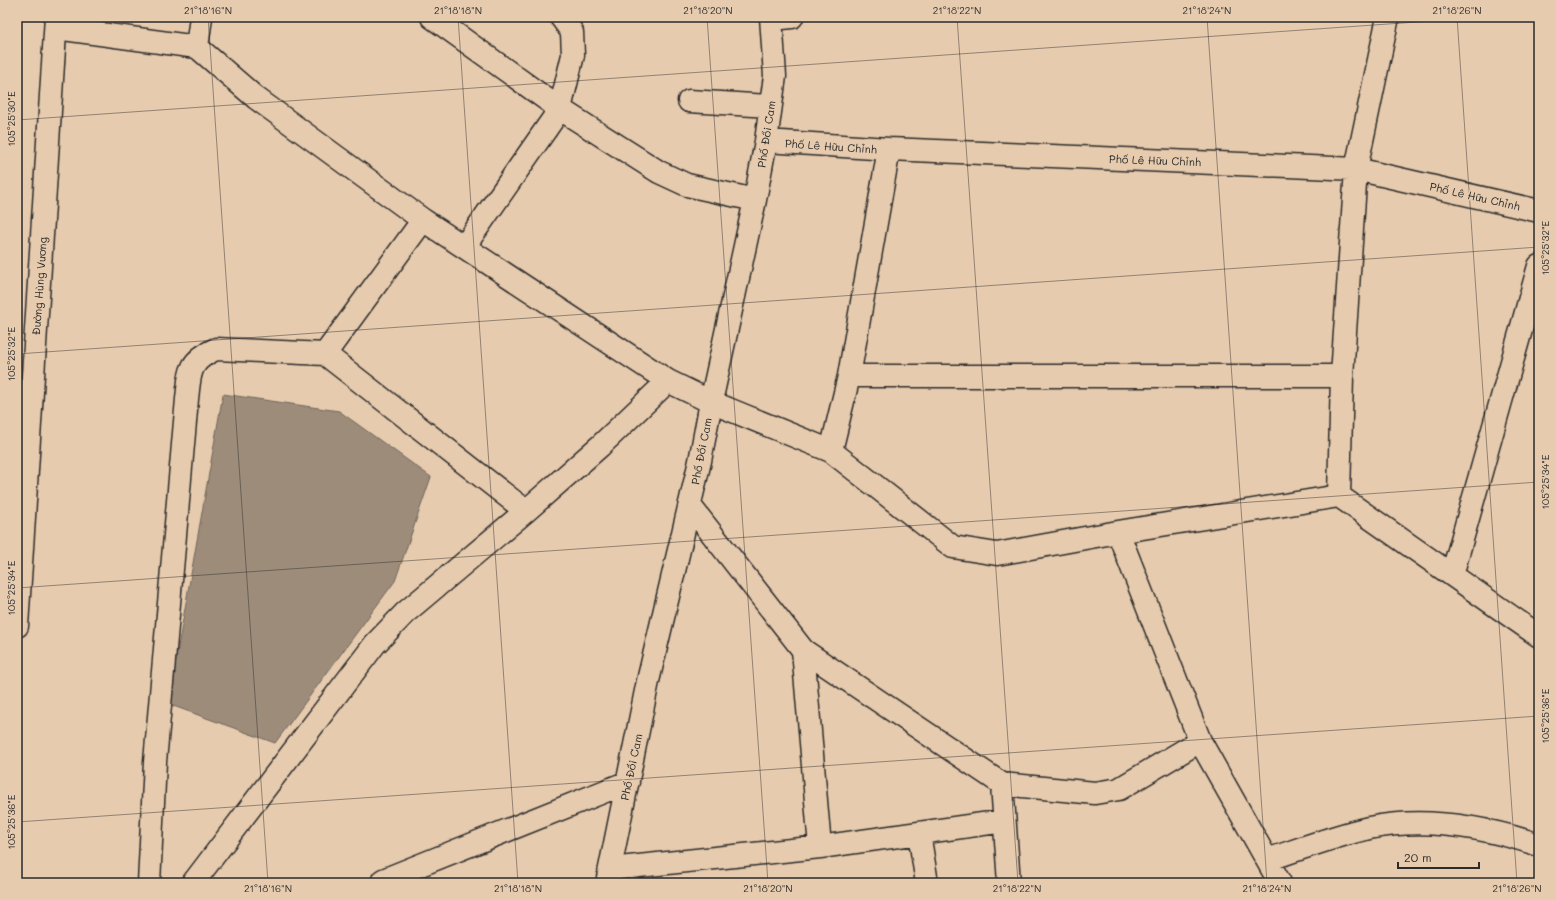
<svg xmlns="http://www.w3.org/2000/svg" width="1556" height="900" viewBox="0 0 1556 900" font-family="Mali,sans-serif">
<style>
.water{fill:#9d8c7a;stroke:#6f655a}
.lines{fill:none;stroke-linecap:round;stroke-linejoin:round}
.minor-casing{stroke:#2b2b2b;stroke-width:25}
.major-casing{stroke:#2b2b2b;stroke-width:25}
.minor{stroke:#e7cbae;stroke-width:22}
.major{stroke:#e7cbae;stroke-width:22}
.ticks{fill:none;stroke:#2b2b2b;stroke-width:1;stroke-opacity:0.45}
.labels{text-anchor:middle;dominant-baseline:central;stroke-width:3;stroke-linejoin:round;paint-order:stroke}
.street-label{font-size:11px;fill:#2b2b2b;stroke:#e7cbae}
.neatline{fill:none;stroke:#2b2b2b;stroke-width:1.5}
.ticks-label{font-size:10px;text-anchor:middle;fill:#2b2b2b}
</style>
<rect width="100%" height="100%" fill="#e7cbae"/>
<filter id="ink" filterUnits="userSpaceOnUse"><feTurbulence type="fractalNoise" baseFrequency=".025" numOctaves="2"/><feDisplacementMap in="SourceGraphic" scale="8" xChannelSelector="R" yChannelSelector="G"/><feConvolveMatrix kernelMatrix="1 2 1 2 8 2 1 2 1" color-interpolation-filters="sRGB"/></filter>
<g filter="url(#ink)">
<path class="water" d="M223,394L339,411L431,477L395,581L275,743L168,704Z"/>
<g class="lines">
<defs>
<path id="minor" d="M432,17L560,109L659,172L687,185L755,200
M772,19L792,17
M56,28L197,47L256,98L423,220L668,381L711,402L831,451L953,547L997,554L1118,532L1339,496L1539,636
M197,47L201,17
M689,101L770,106
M766,141L889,149L1356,169L1539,211
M464,247L560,109L573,55L572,32L561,17
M325,354L423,220
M849,376H1342
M831,451L849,376L889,149
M1339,496L1342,376L1356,169L1388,17
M691,507L803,650L1002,784L1095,793L1119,789L1200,741
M1118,532L1200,741L1280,883
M1452,575L1539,266
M803,650L820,847
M1002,784L1009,883
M919,833L927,883
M1267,860C1300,849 1334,836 1369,828C1425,817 1485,827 1539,845
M610,869L820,847L1004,821
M383,880L628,782
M149,883L155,762L187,399C190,373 188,361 216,349L325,354L526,511
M193,883L375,644L406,612L526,511L600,446L668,381
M607,883L648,681L700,461L711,402L755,200L766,141L775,76L771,17"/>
<path id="major" d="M17,626L56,17"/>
</defs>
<use href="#minor" class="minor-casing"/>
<use href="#major" class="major-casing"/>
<use href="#minor" class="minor"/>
<use href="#major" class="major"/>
</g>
</g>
<path class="ticks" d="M208,17L268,883M458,17L518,883M707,17L768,883M957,17L1018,883M1207,17L1267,883M1457,17L1517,883M17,120L1488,17M17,354L1539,247M17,588L1539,482M17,822L1539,716M17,859L19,883"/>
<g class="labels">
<g class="street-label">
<text transform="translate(766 134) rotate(-81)">Phố Đồi Cam</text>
<text transform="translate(831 146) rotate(4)">Phố Lê Hữu Chỉnh</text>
<text transform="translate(1155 160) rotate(2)">Phố Lê Hữu Chỉnh</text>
<text transform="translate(1475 196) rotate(13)">Phố Lê Hữu Chỉnh</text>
<text transform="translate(39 286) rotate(-86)">Đường Hùng Vương</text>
<text transform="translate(701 451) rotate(-79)">Phố Đồi Cam</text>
<text transform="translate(631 767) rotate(-78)">Phố Đồi Cam</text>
</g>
</g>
<rect width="1556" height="900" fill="none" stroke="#e7cbae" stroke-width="44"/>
<path d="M1398 862v6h81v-6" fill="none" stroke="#2b2b2b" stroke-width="2"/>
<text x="1404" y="862" font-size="12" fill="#2b2b2b" stroke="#e7cbae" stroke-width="3" paint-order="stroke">20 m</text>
<rect x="22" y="22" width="1512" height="856" class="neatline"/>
<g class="ticks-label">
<text x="208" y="14">21°18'16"N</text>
<text x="458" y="14">21°18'18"N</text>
<text x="708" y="14">21°18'20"N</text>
<text x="957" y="14">21°18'22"N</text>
<text x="1207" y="14">21°18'24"N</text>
<text x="1457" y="14">21°18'26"N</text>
<text transform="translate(11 119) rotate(-90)" y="4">105°25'30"E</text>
<text transform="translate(1545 248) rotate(-90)" y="4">105°25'32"E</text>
<text transform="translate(11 354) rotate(-90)" y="4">105°25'32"E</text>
<text transform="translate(1545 482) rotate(-90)" y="4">105°25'34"E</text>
<text transform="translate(11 588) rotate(-90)" y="4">105°25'34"E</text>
<text transform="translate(1545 716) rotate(-90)" y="4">105°25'36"E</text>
<text transform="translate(11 822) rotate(-90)" y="4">105°25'36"E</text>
<text x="268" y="892">21°18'16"N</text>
<text x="518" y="892">21°18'18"N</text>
<text x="768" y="892">21°18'20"N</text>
<text x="1017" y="892">21°18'22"N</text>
<text x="1267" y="892">21°18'24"N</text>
<text x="1517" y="892">21°18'26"N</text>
</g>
</svg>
